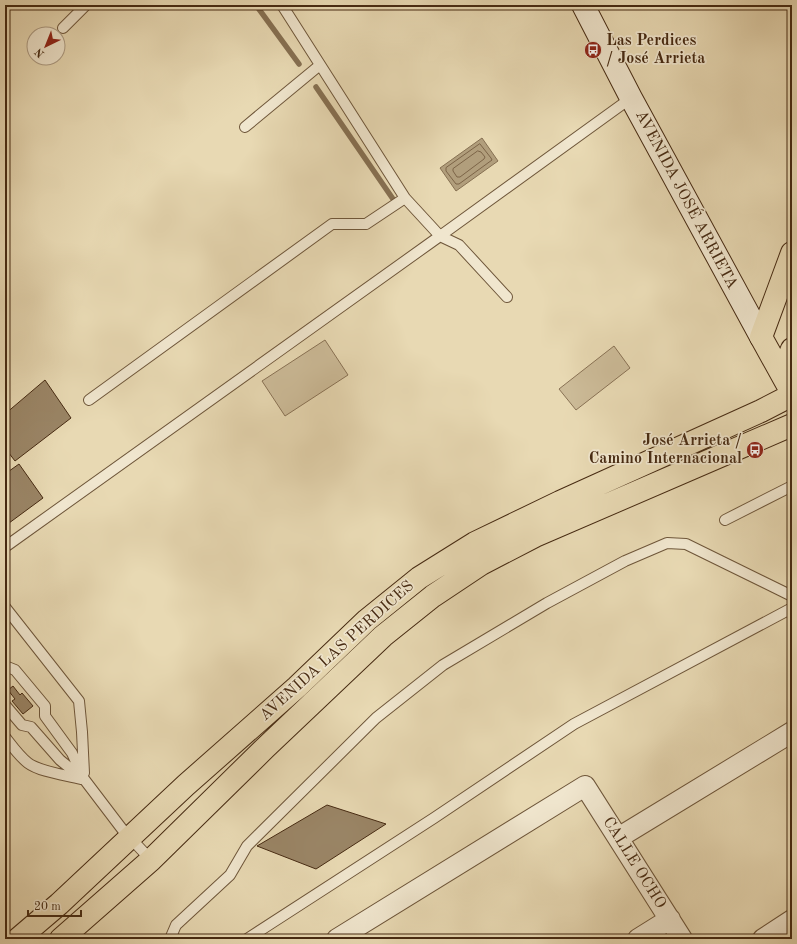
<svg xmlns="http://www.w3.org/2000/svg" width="797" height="944" viewBox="0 0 797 944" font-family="'Old Standard TT',serif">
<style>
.green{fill:#ccbb98;stroke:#897255}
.water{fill:#b19e7c;stroke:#867052}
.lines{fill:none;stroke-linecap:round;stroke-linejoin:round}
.shore{stroke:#7c6447;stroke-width:1}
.stream{stroke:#867052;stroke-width:5.5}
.building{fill:#9a8566;stroke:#462a12}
.lane-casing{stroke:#6e563a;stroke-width:12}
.street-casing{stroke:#6e563a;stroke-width:22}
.secondary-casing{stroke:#462a12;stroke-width:24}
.primary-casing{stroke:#462a12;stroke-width:24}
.lane{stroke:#f0e6ce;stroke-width:10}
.street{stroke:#f0e6ce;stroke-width:20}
.secondary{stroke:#f0e6ce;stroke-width:22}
.primary{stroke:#e8d9b3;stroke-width:22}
.labels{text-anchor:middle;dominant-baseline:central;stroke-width:3.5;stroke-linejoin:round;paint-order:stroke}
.poi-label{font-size:16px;font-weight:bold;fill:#462a12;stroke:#f0e6ce;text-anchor:start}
.street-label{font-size:16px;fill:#462a12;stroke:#f0e6ce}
</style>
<rect width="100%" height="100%" fill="#e8d9b3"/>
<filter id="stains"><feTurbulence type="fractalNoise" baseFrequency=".005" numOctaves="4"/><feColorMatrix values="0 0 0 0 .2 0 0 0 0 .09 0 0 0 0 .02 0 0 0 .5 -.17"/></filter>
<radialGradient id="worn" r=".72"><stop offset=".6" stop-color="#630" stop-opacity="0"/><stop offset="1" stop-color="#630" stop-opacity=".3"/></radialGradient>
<path class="green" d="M325,340L348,375L285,416L262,381Z
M614,346L630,368L576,410L559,389Z"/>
<path class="water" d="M482,138L498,161L456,191L440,168Z"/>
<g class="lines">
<path class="shore" d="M480,144L491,158L492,160L459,184H456L446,171V168Z
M478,151L481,152L485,157L484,159L460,177H457L453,171V169Z"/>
<path class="stream" d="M256,5L299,64
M316,87L393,199"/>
</g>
<path class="building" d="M45,380L71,418L15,461L5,448V414Z
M19,464L43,498L5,526V474Z
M13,686L20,695L22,693L33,706L23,714L12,701L15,699L8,690Z
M327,805L386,824L316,869L257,846Z"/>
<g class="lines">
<defs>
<path id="lane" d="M282,5L405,198L440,236L631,98
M63,28L86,5
M245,127L320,65
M89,400L332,224H366L405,198
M725,520L792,486
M5,547L440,236L459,245L507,297
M5,607L79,701L82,732L84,773
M5,666L15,670L45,706V716L72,753L84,779L122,829L151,860
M5,705L22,725L31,727L60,760L82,778
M5,737C12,746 19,756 28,763C40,772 66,775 81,779
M170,939L176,925L230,875L247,846L376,718L443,665L547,603L625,561L667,543L686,544L792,596
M247,939L434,818L574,724L792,608"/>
<path id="street" d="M618,838L792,732
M337,939L585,786L682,939
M638,939L670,919
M763,939L792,920"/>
<path id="secondary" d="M583,5L631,98L761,337"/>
<path id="primary" d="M792,253L761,337L792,393
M782,375L792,349
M18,939L59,904L186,785L297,687L367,620L419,578L475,543L560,502L761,411L792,395
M61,939L151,860L265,748L383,636L433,596L481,564L535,536L792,425"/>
</defs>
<use href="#lane" class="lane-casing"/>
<use href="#street" class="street-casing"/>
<use href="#secondary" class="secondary-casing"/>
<use href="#primary" class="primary-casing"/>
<use href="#lane" class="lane"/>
<use href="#street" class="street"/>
<use href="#secondary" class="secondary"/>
<use href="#primary" class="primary"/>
</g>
<defs>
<symbol id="bus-disc" viewBox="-11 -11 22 22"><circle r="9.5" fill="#8f2418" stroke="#f0e6ce"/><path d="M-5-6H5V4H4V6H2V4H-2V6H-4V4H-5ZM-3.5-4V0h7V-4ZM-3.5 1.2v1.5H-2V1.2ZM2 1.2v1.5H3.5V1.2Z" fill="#fff"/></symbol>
</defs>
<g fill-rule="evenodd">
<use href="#bus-disc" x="583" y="40" width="20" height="20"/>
<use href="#bus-disc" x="745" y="440" width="20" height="20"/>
</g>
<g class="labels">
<g class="poi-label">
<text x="606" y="41">Las Perdices<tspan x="606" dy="18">/ José Arrieta</tspan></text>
<text x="742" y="441" text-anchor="end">José Arrieta /<tspan x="742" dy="18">Camino Internacional</tspan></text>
</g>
<g class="street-label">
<text transform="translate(686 200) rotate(62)">AVENIDA JOSÉ ARRIETA</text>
<text transform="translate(337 651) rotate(-42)">AVENIDA LAS PERDICES</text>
<text transform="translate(634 863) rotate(58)">CALLE OCHO</text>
</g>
</g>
<rect width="797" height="944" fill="none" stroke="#e8d9b3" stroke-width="20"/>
<rect x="6" y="6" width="785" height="932" fill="none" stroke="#462a12" stroke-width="2"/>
<rect x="10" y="10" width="777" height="924" fill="none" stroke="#462a12"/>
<g transform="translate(46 46) rotate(223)"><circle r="19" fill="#f0e6ce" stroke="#ac9b83"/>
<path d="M0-3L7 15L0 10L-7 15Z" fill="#8f2418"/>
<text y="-6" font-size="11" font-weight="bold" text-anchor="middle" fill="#462a12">N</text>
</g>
<path d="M28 910v6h53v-6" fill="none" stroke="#462a12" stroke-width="2"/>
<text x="34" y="910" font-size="12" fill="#462a12" stroke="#f0e6ce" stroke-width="3" paint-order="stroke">20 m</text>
<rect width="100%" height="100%" filter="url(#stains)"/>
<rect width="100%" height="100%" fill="url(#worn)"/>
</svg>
